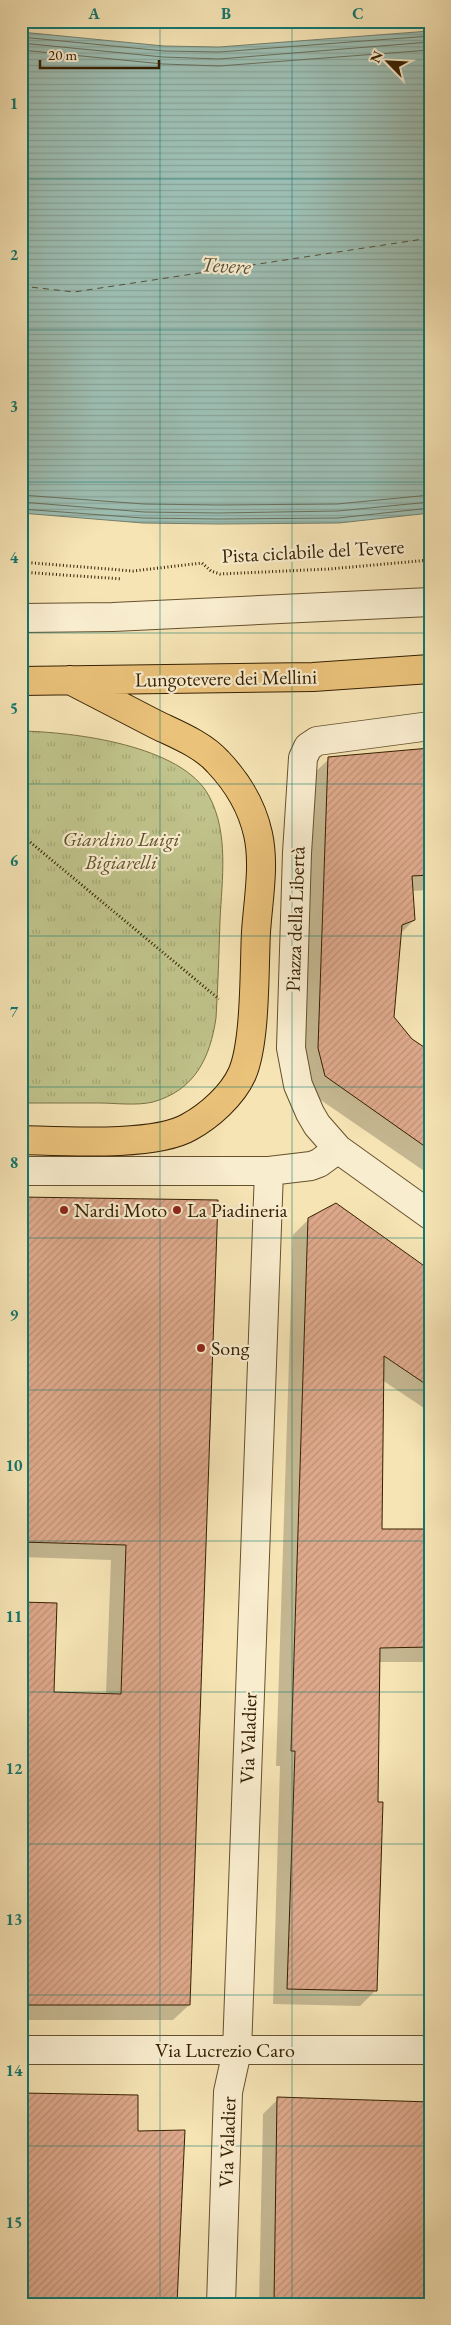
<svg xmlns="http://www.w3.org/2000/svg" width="451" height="2325" viewBox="0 0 451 2325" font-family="'EB Garamond',serif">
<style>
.park{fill:url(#park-tufts);stroke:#7b7246}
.water{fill:url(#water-rules);stroke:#747f6b}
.shadow{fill:#0003}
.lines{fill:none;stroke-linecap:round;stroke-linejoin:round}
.shore{stroke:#6a6f5a;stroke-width:1}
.ferry{stroke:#554f36;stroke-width:1;stroke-dasharray:6 5;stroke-linecap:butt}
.building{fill:url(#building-hatch);stroke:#362000}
.street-casing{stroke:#66512d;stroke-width:30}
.primary-casing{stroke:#362000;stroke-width:30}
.path{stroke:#362000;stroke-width:3;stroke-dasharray:1 2.5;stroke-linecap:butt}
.street{stroke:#f9edcf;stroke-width:28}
.primary{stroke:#ebc27a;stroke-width:28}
.grid{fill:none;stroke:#0f766e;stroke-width:1;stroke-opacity:0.55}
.poi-dot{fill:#8f2418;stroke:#f9edcf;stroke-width:2}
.labels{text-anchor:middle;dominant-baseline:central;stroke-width:4.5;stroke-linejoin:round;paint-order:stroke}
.street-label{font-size:20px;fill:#362000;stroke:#f9edcf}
.park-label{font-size:20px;font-style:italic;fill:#5f512a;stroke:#f9edcf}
.poi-label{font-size:20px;fill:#362000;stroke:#f9edcf;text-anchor:start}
.water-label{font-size:21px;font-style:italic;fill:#554f36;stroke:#f9edcf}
.neatline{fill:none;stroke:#0f766e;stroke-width:2}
.grid-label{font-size:16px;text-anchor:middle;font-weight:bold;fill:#0f766e}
</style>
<defs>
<pattern id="park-tufts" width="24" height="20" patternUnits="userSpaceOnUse" patternTransform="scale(1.25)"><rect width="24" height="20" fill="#c0c38b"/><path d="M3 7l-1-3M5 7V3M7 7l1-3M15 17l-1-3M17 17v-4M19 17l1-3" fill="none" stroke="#a6a776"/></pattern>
<pattern id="water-rules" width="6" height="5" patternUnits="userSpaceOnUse" patternTransform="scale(1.25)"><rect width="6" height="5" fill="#9dbeb3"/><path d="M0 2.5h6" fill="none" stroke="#88a398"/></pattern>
<pattern id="building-hatch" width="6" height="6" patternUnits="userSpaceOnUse" patternTransform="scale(1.25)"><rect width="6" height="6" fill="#dda88b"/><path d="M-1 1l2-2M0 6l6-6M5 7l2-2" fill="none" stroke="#be9076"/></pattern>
</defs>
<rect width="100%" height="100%" fill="#f6e4b5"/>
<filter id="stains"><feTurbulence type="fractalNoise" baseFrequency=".004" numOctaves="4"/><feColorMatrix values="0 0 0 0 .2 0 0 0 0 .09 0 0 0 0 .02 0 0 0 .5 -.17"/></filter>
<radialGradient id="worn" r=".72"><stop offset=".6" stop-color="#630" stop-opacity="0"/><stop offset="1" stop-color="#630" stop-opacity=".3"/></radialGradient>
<path class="park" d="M21,731C73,732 182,745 209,796C229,833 222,879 220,920C219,952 218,985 216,1018C210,1058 195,1090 153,1102C136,1106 115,1103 99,1103C73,1103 47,1103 21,1103Z"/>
<path class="water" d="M430,31V513L339,523L218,524L143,523L21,513V32L164,46L219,47Z"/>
<path class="shadow" d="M430,748V890L412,891L414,920L400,934L393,1017L411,1040L430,1053V1175L309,1092L302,1065L312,775L329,759Z
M21,1198L217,1201L189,2005L173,2020H21V1603L52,1693L106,1694L111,1560L21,1557Z
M309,1219L430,1271V1412L382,1380L380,1530H430V1662H379L375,1991L360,2006L273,2004L280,1766H276L293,1235Z
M21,2094L137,2096L136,2132L21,2304Z
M278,2099L430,2304H259L263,2114Z"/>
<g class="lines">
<path class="shore" d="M21,37L164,51L219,52L430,36
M21,43L163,57L219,59L430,42
M21,50L163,64L219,66L430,50
M21,495L144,504L218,505L337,504L430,495
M21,502L144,512L218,513L338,511L430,502
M21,509L143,518L218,519L338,518L430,508"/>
<path class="ferry" d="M21,286L74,292L430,238"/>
</g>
<path class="building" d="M430,748V875L412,876L415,920L402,925L394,1017L412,1039L430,1051V1150L325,1076L318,1048L328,757Z
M21,1197L218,1200L190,2005H21V1602L57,1603L54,1692L121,1694L126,1545L21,1542Z
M336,1203L430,1270V1387L384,1356L382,1529H430V1647L380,1648L378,1802H383L377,1991L287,1989L295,1751H291L308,1218Z
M21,2093L138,2095V2131L185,2130L177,2304H21V2215L26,2174H21Z
M277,2097L430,2102V2304H274Z"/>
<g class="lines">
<defs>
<path id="street" d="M21,618L113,617L430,602
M338,1149L317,1125L310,1113L298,1085L291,1048L297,853L303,758L308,747L317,741L430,726
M21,1171H269L311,1166L319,1163L338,1149L430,1215
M21,2050H430
M221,2304L228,2092L237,2051L269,1171"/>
<path id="primary" d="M21,681L313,677L430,669
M21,1140C63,1141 155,1147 189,1127C209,1116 232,1096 242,1074C256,1042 254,969 256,932C258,901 265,865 258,834C252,807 237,782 218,762C203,745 178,735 157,725C128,710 99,695 70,680"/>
</defs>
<use href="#street" class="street-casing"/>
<use href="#primary" class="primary-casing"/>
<path class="path" d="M21,562L133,571L202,563L211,571L220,574L329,569L430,560
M21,572L122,579
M21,832L24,837L219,999"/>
<use href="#street" class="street"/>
<use href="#primary" class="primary"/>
</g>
<path class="grid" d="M160,21V2304M292,21V2304M21,179H430M21,330H430M21,482H430M21,633H430M21,784H430M21,936H430M21,1087H430M21,1238H430M21,1390H430M21,1541H430M21,1692H430M21,1844H430M21,1995H430M21,2146H430"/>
<g class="poi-dot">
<circle cx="64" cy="1210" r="5"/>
<circle cx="177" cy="1210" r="5"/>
<circle cx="201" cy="1348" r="5"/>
</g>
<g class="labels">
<g class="street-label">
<text transform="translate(313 551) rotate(-3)">Pista ciclabile del Tevere</text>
<text transform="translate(226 678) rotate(-1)">Lungotevere dei Mellini</text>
<text transform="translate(295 919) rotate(-88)">Piazza della Libertà</text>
<text transform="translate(248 1738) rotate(-88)">Via Valadier</text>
<text x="225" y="2050">Via Lucrezio Caro</text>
<text transform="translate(227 2142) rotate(-88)">Via Valadier</text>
</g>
<g class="park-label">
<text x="121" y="839">Giardino Luigi<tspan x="121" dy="23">Bigiarelli</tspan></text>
</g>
<g class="poi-label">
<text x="74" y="1210">Nardi Moto</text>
<text x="187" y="1210">La Piadineria</text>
<text x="211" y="1348">Song</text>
</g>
<g class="water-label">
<text transform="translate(226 265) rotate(3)">Tevere</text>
</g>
</g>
<rect width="451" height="2325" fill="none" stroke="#f6e4b5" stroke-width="55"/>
<g transform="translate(388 62) rotate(294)" stroke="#f9edcf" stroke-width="4" paint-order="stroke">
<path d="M0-4L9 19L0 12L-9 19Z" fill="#362000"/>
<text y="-8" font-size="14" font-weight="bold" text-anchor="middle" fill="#362000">N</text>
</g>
<path d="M40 60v8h119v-8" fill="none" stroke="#362000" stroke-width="2.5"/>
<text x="48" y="60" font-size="15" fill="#362000" stroke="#f9edcf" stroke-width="4" paint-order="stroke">20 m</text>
<rect x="28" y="28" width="396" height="2270" class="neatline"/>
<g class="grid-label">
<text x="94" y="19">A</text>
<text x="226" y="19">B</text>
<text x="358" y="19">C</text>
<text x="14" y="109">1</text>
<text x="14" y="260">2</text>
<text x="14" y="412">3</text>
<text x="14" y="563">4</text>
<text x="14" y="714">5</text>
<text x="14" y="866">6</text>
<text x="14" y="1017">7</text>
<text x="14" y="1168">8</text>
<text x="14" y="1320">9</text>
<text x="14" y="1471">10</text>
<text x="14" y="1622">11</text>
<text x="14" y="1774">12</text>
<text x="14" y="1925">13</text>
<text x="14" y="2076">14</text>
<text x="14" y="2228">15</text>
</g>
<rect width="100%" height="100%" filter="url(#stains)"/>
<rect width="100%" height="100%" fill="url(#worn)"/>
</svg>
